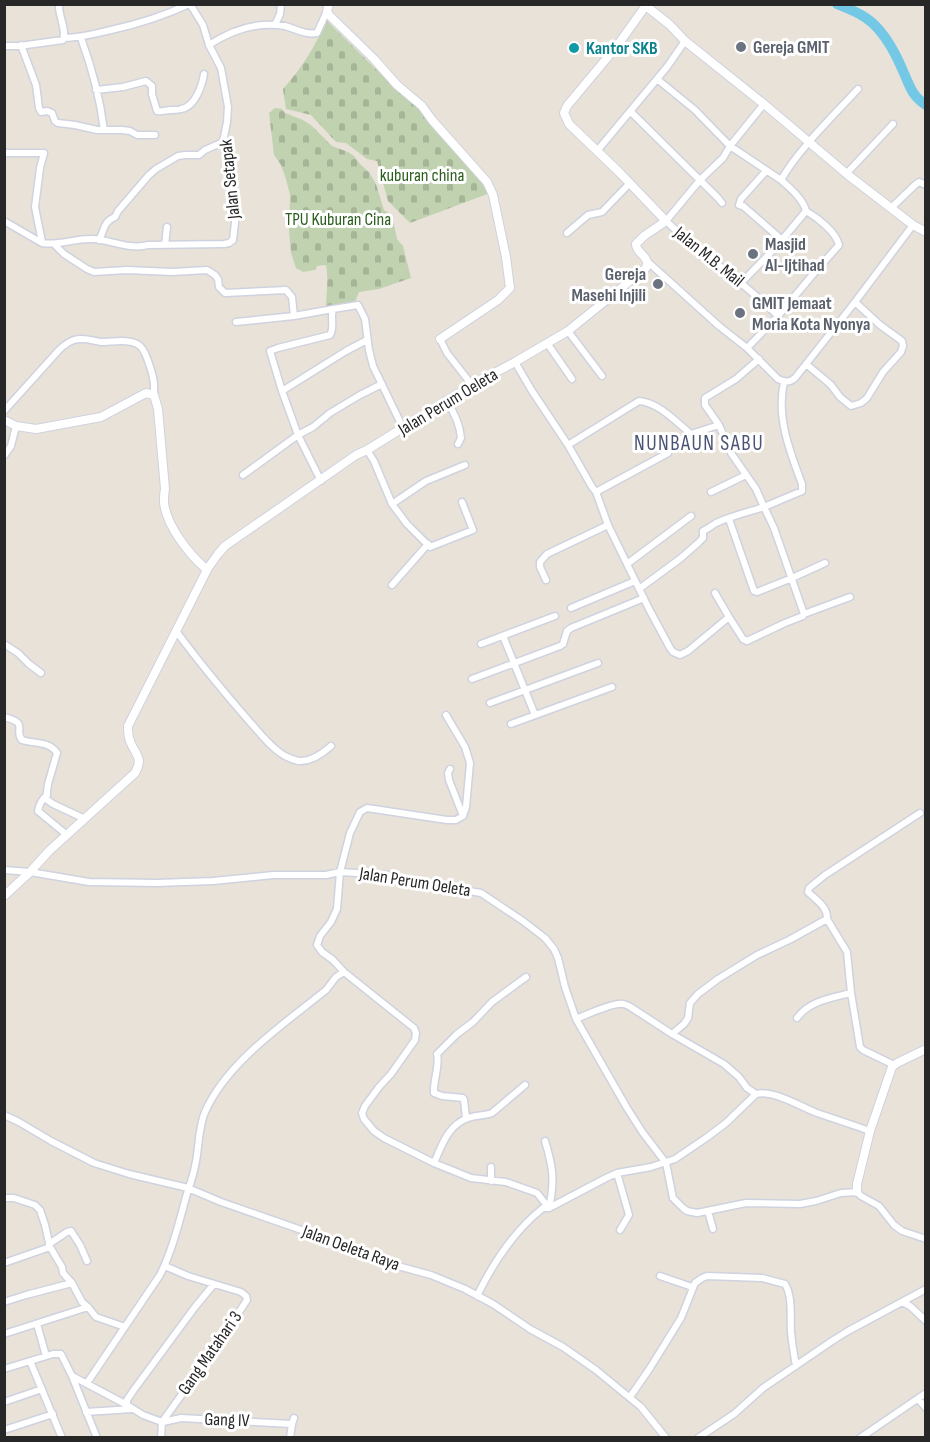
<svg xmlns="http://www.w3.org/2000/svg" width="930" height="1442" viewBox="0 0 930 1442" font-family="'Sofia Sans Condensed',sans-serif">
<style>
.cemetery{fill:url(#cemetery-stones)}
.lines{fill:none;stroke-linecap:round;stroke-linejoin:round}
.river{stroke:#72c8e5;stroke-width:10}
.minor-casing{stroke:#cfd2df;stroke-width:9}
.tertiary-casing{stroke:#cfd2df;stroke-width:10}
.minor{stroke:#fff;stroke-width:6}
.tertiary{stroke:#fff;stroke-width:8}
.worship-dot{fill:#6b7280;stroke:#fff;stroke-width:2}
.culture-dot{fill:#0f9aa8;stroke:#fff;stroke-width:2}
.labels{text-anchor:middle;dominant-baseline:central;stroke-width:6;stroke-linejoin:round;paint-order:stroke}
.worship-label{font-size:18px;font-weight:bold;fill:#5b616d;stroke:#fff;text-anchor:start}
.culture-label{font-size:18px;font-weight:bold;fill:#0d838f;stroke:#fff;text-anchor:start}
.park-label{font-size:18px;fill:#2b5e1d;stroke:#fff}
.street-label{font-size:18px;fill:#272727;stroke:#fff}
.quarter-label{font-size:21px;letter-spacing:1.5px;fill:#4b5374;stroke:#fff}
</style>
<defs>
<pattern id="cemetery-stones" width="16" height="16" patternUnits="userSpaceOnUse" patternTransform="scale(1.5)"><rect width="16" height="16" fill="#c1d2b1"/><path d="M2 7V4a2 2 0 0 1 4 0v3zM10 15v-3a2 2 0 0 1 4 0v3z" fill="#a6b498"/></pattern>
</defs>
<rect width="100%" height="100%" fill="#e9e2d9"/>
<path class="cemetery" d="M327,21L388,81L418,107L490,193L410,223L388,201L377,161L367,159L346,143L336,142L311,115L286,109L283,89C303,67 314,47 327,21Z
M275,108L282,109L285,113L303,120L312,126L332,146L348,152L354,156L360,164L369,172L376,184L384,210L389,213L393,220L397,239L403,246L411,278L379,289L359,292L355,302L343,306L326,309C326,293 329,281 326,265L317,266L315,270L303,272L296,268L291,253L289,231L290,195L286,179L281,165L274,155L269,113Z"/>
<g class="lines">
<path class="river" d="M837,4C847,8 858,12 866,18C884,30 895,52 903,71C910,86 911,95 926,105"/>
<defs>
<path id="minor" d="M275,25L280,14L281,4
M64,38C81,38 94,34 111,30C138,24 164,16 189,4
M81,38C92,68 100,98 104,130
M21,45L36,85L39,108L41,112L47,111L52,113L55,121L58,123L75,125L97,130H122L130,131L137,135H155
M209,45C232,30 257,21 285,26C296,29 305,35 317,33L327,11
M4,46H19L63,40C67,29 58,16 59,4
M657,79L695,110L730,146L781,180
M96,90L123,87L146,81L152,86V94L157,111C162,112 166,110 171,110C173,110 180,110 181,109C195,107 202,86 204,74
M764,104L730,146L723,158L700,180L666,221C702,255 744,282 778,316L747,348L778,379C785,382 789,383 795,378L855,302L913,225
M630,111L718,198L722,203
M597,151L667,67L685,41
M4,153H44L40,168L35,207L42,242
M766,171L741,199L739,205L743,206L782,240
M846,174L893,124
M891,208L915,185L919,182L926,185
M4,221L42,243C59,246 75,238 93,239C111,240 129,250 148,245L224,244L229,243L233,240L236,214L235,195L233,182L223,142L227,122L228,107L221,68L209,45L203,25L190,4
M567,233L588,215L602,212L630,183
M99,240C105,229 103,222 115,217L118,211L149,175L156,169L178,156L185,155H199L205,150L223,142
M54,244L64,254L87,269L94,272L127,270L172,272L207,270L215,275L218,279L219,287L225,293L286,290L292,297L294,316
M165,245L167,227
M648,262L719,326L747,348
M740,284L776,247L806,211C803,199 790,188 781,180C798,150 833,116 858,89
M778,316L815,272L839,245C836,232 818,218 806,211
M236,322L294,316L333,309
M568,331L602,376
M440,339L447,353L472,385
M547,343L572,379
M515,362L532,391L568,445L592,487L596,492L608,525L649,609L670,648L673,652L680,655L688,651L729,617L743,639L747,641L785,623L803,616L804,614L774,528L764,507L802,491V484C790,452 776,417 784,382
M806,364L824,379L831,385L840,397L851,406L861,403L867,398L883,372L901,352L903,346L902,341L880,325L855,302
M282,391L346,351L367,340
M446,400C454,412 460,424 461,438L458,444
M4,411L59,350C64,345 68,342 74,340C84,337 93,341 102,342C113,342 131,338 140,346C146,351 154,377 154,385C154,388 154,391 154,395
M568,445L639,401C660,403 676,422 691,434L719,425L705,405V398L736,379L759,359
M367,450L374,461L392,504L426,481L465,465
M4,456L11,446L16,426
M243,475L298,435L313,427L330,413L360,395L382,384
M321,481L298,435L282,391L270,351L278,348L330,335C335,327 330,318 333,309L358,305L365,319L369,350L373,366L403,428
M596,492L668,453
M711,492L746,475
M392,504L407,524L430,547L473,530L462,502
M729,519L754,591L757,592L792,578L825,563
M627,564L691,516
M546,580L540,567V562L547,554L608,525
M392,585L428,544
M639,589L681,558L698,543L703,538V531C708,529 711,526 716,523C731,516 748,512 764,507L756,489L731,453L719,425
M715,593L729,617
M571,608L635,581
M804,614L850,597
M176,631C199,662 223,691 249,721C260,733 271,748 285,756C289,758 294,760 298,761C311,762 322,754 331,746
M503,636L535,715
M4,644L18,653L29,664L41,673
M481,644L555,616
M472,679L560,646L563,644L567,631L571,628L644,598
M490,703L598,663
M446,715L465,747L470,763L466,807L463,816L449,780L448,773L450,769
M4,717C8,718 15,720 18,723C22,728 16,733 22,740C35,744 49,741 57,753L48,784L46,799L53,804L85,819
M511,724L612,687
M47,795C42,799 39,805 38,811L67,835
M463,816L456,820H447L367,808L360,812L350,833L340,872L337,909L331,922L320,936L317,945L322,952L333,960L344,972L414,1028L416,1033L415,1040L391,1074L379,1087L365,1106L362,1113L364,1119L374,1131L384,1138L434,1163L471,1178L506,1182L537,1193L549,1208
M4,870L30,872L89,882L157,883L213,881L273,875H326L340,872L388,875L401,880L432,885L481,893L523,921L545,938L554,949L558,958L565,987L576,1019L627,1108L643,1133L666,1163L673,1198L683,1208L687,1211L697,1213L746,1203L800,1204L816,1201L841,1193L857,1192L861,1196L879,1206L894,1225L902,1231L926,1239
M797,1018C809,1001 831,998 851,993
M576,1019C586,1015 614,1002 623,1004C625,1004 631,1007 632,1008L672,1034L724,1064L739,1077L747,1088L756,1094
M672,1034L684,1024L688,1018L690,1003L698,994L718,979L757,955L789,940L827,919
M894,1065L863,1050L860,1047L851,993L847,952L827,919C828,907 816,900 808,892L809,888L825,875L920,813
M4,1115L19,1122L51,1141L94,1163L129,1174L188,1188L221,1202L310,1233L361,1256L431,1275L465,1289L493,1304L530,1329L563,1347L596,1370L641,1407L666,1438
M466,1118L464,1100L463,1098L442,1096L434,1093C433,1080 440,1066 437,1054L457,1034L473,1022L492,1002L526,977
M545,1141C553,1167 555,1181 549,1208
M434,1163C442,1145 448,1125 468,1118C476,1115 484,1116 492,1113L525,1085
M617,1173L629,1215L620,1230
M491,1181V1167
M4,1198H14L35,1205L40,1210L45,1225L50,1247L62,1267L63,1273L72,1283L82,1302L88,1307L96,1317L125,1327
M708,1211L713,1229
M49,1244L67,1232L71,1231L80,1245L87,1261
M4,1263L50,1247
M660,1276L692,1287
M477,1296C493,1263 514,1231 543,1208H549L606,1178L617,1173L651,1167L675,1159L706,1138L726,1123L756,1094C772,1089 801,1107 817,1113C835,1119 853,1125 870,1131
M4,1302L26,1295L72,1283
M902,1302L910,1306L926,1321
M37,1324L46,1356
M4,1334L88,1307
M30,1361L62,1438
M4,1369L53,1354H61L72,1376L127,1405L143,1415L162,1422
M72,1376L97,1438
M87,1383L160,1275C172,1251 179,1223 186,1197C189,1187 193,1177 195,1166C199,1150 198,1128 205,1112C227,1062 284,1024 326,990L336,977L344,972
M630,1397L650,1368L681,1318L695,1283L702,1278L707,1276L762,1278L785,1284C793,1297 790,1317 791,1332C792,1343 794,1355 796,1366
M918,1399L926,1408
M4,1402L42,1389
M127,1405V1400L133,1391L195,1307L214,1284
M86,1412L132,1409
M163,1422L181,1418L292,1424
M4,1430L53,1414
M161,1438L162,1422L216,1347L247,1300L246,1296L241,1292L188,1276L165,1266
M290,1438L292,1424L294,1418
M698,1438L734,1414L763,1388L832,1341L848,1331L926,1289
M860,1438L926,1393"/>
<path id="tertiary" d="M329,4L327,11L329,15L374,59L397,85L422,106L432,120L487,182L493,195L506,257L510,288L498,300L440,339
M646,6L670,25L685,41L764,104L848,175L913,225L926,232
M4,420L16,426L36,429L101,417L146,393L154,395L158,409L165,489C164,493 164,498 164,503C167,526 188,553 205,568H208
M4,896L30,872L49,851L135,773C144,757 135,755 130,741C128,736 128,731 128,726L208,568L218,554L225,546L356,455L367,450L472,385L515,362L568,331L646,268C651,256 636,254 636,244L644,236L666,221L620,173L569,124L564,113L567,106L617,46L647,4
M857,1192V1184L870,1131L892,1067L897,1063L926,1049"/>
</defs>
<use href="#minor" class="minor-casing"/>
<use href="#tertiary" class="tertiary-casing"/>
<use href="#minor" class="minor"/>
<use href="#tertiary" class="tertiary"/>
</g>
<g class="worship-dot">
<circle cx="741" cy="47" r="6"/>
<circle cx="753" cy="254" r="6"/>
<circle cx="658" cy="284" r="6"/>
<circle cx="740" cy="313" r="6"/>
</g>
<circle class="culture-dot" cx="574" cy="48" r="6"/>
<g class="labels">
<g class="worship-label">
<text x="753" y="47">Gereja GMIT</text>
<text x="765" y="244">Masjid<tspan x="765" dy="21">Al-Ijtihad</tspan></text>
<text x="646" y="274" text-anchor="end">Gereja<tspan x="646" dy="21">Masehi Injili</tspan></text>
<text x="752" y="303">GMIT Jemaat<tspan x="752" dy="21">Moria Kota Nyonya</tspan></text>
</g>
<g class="culture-label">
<text x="586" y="48">Kantor SKB</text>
</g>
<g class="park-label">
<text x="422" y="175">kuburan china</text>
<text x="338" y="219">TPU Kuburan Cina</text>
</g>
<g class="street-label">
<text transform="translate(230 179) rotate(-96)">Jalan Setapak</text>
<text transform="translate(709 257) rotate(39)">Jalan M.B. Mail</text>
<text transform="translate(448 402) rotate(-31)">Jalan Perum Oeleta</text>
<text transform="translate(415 882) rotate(9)">Jalan Perum Oeleta</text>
<text transform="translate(351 1248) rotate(20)">Jalan Oeleta Raya</text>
<text transform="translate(210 1353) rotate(-55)">Gang Matahari 3</text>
<text transform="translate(227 1420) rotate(2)">Gang IV</text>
</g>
<g class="quarter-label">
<text x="699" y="443">NUNBAUN SABU</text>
</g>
</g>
<rect width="930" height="1442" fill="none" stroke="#272727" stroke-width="12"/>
</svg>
